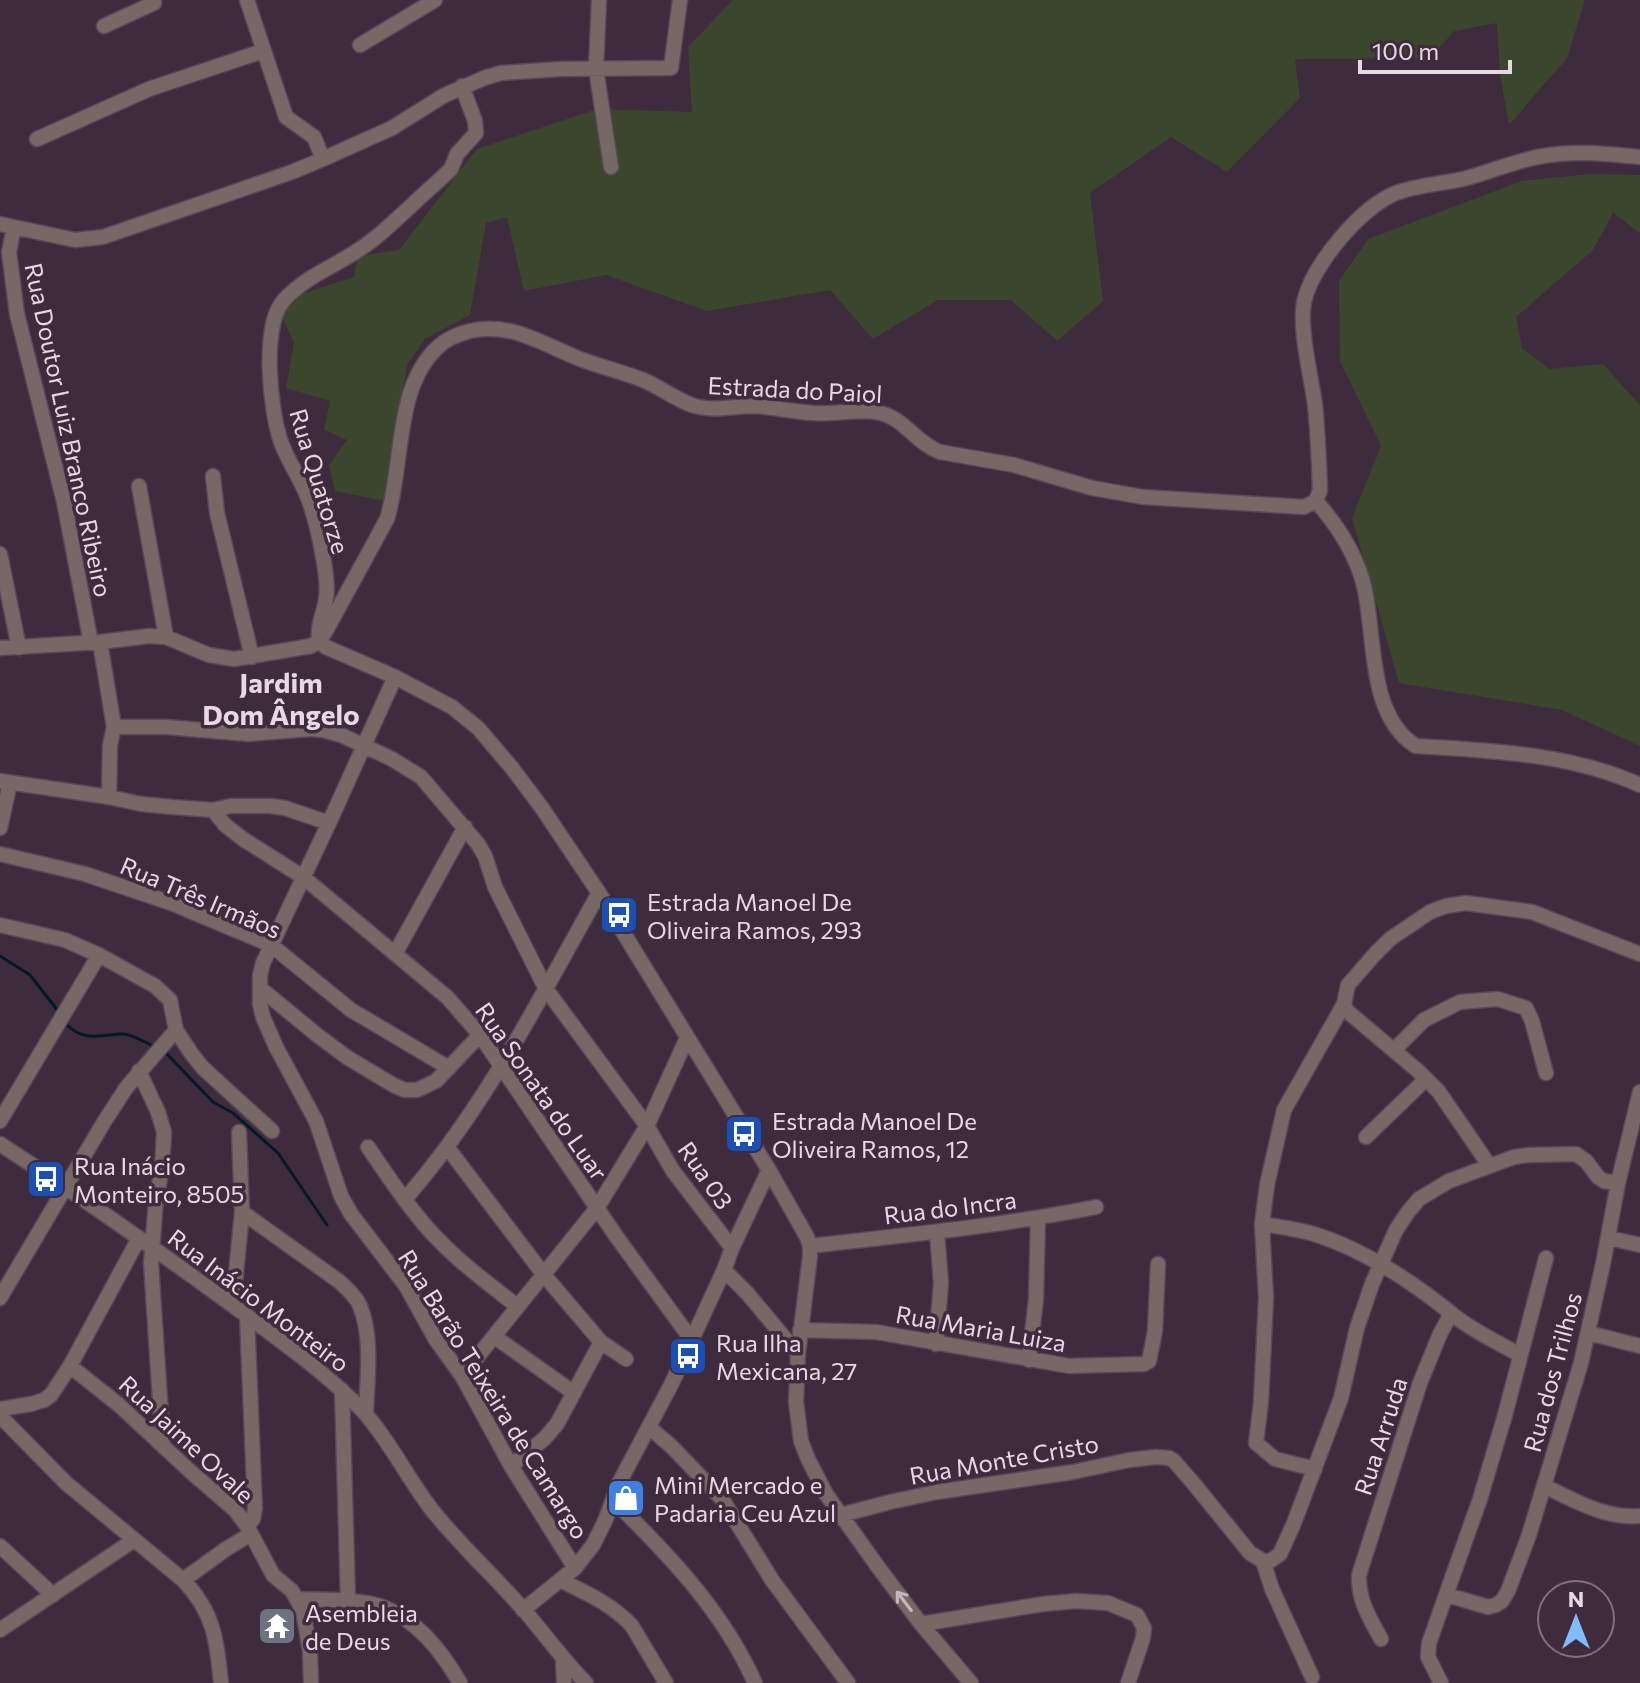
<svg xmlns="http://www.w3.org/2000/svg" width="1640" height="1683" viewBox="0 0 1640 1683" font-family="Commissioner,sans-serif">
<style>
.green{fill:#3a472c}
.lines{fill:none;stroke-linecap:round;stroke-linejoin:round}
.stream{stroke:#001a28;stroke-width:3}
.minor-casing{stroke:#5a4759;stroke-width:17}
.minor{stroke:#766965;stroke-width:14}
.oneway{stroke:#c4b7be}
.labels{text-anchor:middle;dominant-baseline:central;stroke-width:7;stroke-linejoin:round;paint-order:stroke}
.street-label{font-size:24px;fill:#e5d9e4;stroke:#3f2b3e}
.poi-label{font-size:24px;fill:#e5d9e4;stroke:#3f2b3e;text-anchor:start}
.quarter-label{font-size:28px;font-weight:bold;fill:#e5d9e4;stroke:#3f2b3e}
</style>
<rect width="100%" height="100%" fill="#3f2b3e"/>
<path class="green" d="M733,0H1585L1567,58L1509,125L1500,74L1497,23L1454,31L1431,58L1295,59L1300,98L1227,172L1171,137L1090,193L1103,301L1057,341L1011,300H938L873,339L830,290L707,311L606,275L524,291L507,217L486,223L470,315L425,339L407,365L385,501L335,491L329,465L347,440L324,430L330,401L286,388L294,343L281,314L302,294L354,277L358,256L399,250L477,149L597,109L692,112L688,47Z
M1590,174L1640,175V233L1613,213L1593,250L1516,317L1522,348L1549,369L1603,364L1640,405V746L1562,710L1399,683L1352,518L1381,446L1340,361L1339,281L1368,239L1522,181Z"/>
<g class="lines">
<path class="stream" d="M0,956L30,975L58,1011
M67,1025C86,1043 101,1034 123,1034C132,1034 144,1042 153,1046
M165,1052L213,1102L233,1113L278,1153L327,1225"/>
<defs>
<path id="minor" d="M247,0L286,117L314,137L323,159
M599,0L596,69L611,167
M104,26L154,3V0
M360,45L435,0
M37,139L149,89L263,51
M0,224L75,240L103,237L292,172L323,159L392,128L443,96L484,78L501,73L562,69L671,68L680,0
M14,227L9,252L17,314L64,502L91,643
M213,476L217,513L252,657
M139,486L166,637
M1316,501C1338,526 1356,554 1364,586C1376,636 1367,716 1416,746C1492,751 1569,753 1640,785
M0,554L19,648
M319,640C317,625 324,613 326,599C328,587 326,574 324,562C320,539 315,513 305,491C298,475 287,459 281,442C270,411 261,325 284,300C307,275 334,267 360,249C379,237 394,221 411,206C424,193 438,182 451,169L457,154L476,133L475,121L462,86
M319,641L326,647L395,677L452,707L478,728L512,768L542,808L599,893L769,1170L807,1237L810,1246V1256L798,1354L796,1402L801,1441L808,1459L826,1494L878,1567L921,1624L971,1683
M100,642L114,727L110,745L109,797
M0,648L100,642L149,636L166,637L209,655L234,659L311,646L319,641L327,629L387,519C404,465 394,387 438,347C447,338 458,334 470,331C510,321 544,345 580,359C601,367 623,372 643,380C660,387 675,399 692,405C711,412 733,406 753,406C773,407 793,412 813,413C835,415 859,408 880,413C904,418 917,444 940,452L1014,465L1092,488L1143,497L1304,507L1316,501L1320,490C1319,461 1318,433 1315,405C1311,375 1299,330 1304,302C1312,265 1361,207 1396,193C1419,184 1444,184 1467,178C1493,171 1517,160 1543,156C1576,150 1607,154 1640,157
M395,677L329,823L263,963L260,975V1004L263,1017L276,1047L316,1121L341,1196L351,1214L406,1286L436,1340L462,1376L511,1466L575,1568
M114,727H166L248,734L310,729L323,730L341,735L392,759L421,777L478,844L485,856L495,887L546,989L647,1126L673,1171L732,1248
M0,781L109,797L141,804L172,807L213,810L231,806H270L285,808L329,823
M213,810L225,825L243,839L303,877L448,998L480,1035L616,1236L691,1339
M0,828L10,783
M0,854L85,874L171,903L271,945L351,1010L449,1068
M0,925L65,940L99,955L155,986L170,1000L176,1030L191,1053L203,1068L272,1131
M396,952L465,827
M260,988L317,1035L348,1058L395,1086L405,1090H417L436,1081L480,1035
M1394,1050L1424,1020L1460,1002L1498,999L1526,1008L1532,1021L1546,1073
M139,1071L158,1112L164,1132L162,1168L156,1200L151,1263L163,1445
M0,1121L99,955
M1366,1137L1426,1079
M0,1144C85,1199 168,1258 250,1318C289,1347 328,1375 362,1410C388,1438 408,1479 432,1510C460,1545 493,1575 523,1609C544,1633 563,1660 586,1683
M368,1147C383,1169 398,1192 415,1213C443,1250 481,1278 517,1306
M447,1147L544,1275L601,1342L626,1359
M1489,1165L1439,1092L1417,1070L1347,1011L1344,1004L1348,985L1375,954L1390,939L1430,912L1446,906L1466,903L1532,912L1640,954
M405,1199C485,1108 540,998 599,893
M242,1212L340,1282C347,1289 356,1296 360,1306C373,1337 367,1381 366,1414
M1262,1224C1280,1227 1299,1229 1317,1235C1366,1251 1411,1281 1451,1313C1469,1329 1499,1343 1520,1355
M1609,1238L1640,1245
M810,1246C906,1235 1001,1226 1096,1207
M724,1270L747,1293L798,1354
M0,1298L104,1122L126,1088L176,1030
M233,1304L242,1212L239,1132
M247,1316L255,1509L253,1519L247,1526
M800,1330L876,1332L1069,1366L1144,1364L1149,1361L1155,1331L1158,1264
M1588,1333L1640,1346
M495,1337L574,1393
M936,1344L941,1283L937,1233
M1029,1360L1036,1299L1038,1218
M70,1366L119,1405L191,1472L235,1510L247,1526L273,1575L292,1591L303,1611L310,1651L311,1683
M462,1376L597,1208L647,1126L687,1038
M342,1390L348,1600
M0,1409L31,1404L44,1400L51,1395L70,1366L139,1238
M0,1416L66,1483L183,1580C214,1612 217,1641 221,1683
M649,1427L672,1447L722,1499L772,1580L848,1683
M511,1466L545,1438L557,1424L601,1342
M1315,1469L1275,1459L1256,1443L1261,1402L1266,1298L1262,1224L1267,1185L1284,1110L1344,1004
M1544,1486C1574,1500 1605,1519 1640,1516
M613,1500C669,1555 723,1611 755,1683
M841,1515L890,1502L937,1492L1073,1472L1129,1460L1156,1457L1169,1458L1174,1461L1194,1484L1250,1553L1263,1561L1272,1589L1312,1677
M0,1546L53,1595
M1263,1561H1270L1280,1554L1294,1523L1341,1398L1357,1328L1372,1284L1396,1230L1408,1212L1419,1199L1449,1181L1514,1157L1528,1155L1576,1154L1586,1161L1598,1177L1604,1181L1618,1183
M183,1580L226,1549L251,1534
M560,1580C586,1593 612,1604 632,1626L666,1683
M1447,1595L1488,1607L1496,1605L1502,1601L1508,1591L1529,1535L1581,1363L1603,1264L1618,1183L1640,1092
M298,1599C321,1600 345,1599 367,1603C409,1610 440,1648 460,1683
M523,1610L575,1568L593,1545L605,1521L619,1483L671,1385L724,1270L732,1248L769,1170
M921,1624L1043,1604L1076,1601L1108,1603L1137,1615L1144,1628L1143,1638L1128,1683
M0,1630L134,1540
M1381,1639C1369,1617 1358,1600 1359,1575L1420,1383L1440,1334L1451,1314
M563,1660L564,1683
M1441,1683L1428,1657L1429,1643L1480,1499L1505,1415L1546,1258"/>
</defs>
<use href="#minor" class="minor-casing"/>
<use href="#minor" class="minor"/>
</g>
<defs><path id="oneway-shaft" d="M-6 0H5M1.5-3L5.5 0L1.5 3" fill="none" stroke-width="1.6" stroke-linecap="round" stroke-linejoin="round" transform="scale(2)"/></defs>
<use class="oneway" href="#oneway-shaft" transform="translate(904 1601) rotate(-127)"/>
<defs>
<symbol id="bus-square" viewBox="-11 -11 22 22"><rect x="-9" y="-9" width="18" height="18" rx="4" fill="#1a4fb4" stroke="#3f2b3e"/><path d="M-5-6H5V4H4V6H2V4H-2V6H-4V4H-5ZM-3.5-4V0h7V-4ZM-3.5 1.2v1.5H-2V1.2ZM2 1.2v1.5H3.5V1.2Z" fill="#fff"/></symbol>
<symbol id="shop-square" viewBox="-11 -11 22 22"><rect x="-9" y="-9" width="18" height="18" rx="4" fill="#3f7fe0" stroke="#3f2b3e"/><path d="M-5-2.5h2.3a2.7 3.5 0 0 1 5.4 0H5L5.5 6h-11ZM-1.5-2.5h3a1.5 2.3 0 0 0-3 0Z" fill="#fff"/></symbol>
<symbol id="temple-square" viewBox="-11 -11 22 22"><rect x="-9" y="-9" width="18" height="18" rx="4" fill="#6b7280" stroke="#3f2b3e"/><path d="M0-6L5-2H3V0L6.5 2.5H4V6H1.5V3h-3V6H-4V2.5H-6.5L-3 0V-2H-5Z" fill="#fff"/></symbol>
</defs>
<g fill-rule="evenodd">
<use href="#bus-square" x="597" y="893" width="44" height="44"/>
<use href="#bus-square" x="722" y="1112" width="44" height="44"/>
<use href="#bus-square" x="24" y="1157" width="44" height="44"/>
<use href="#bus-square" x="666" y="1334" width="44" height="44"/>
<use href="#shop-square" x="604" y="1476" width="44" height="44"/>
<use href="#temple-square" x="255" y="1604" width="44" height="44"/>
</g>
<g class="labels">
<g class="street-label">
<text transform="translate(795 389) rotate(3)">Estrada do Paiol</text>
<text transform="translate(69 430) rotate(78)">Rua Doutor Luiz Branco Ribeiro</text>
<text transform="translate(320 481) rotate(73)">Rua Quatorze</text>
<text transform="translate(201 897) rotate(23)">Rua Três Irmãos</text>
<text transform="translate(542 1091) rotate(55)">Rua Sonata do Luar</text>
<text transform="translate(706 1175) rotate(55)">Rua 03</text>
<text transform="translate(950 1207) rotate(-7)">Rua do Incra</text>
<text transform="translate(259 1300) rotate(37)">Rua Inácio Monteiro</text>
<text transform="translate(981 1328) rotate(10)">Rua Maria Luiza</text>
<text transform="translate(1552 1372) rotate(-75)">Rua dos Trilhos</text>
<text transform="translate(494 1394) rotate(58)">Rua Barão Teixeira de Camargo</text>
<text transform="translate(1380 1436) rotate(-72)">Rua Arruda</text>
<text transform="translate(187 1439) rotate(43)">Rua Jaime Ovale</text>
<text transform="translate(1004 1459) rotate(-10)">Rua Monte Cristo</text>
</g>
<g class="poi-label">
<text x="647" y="901">Estrada Manoel De<tspan x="647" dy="28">Oliveira Ramos, 293</tspan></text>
<text x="772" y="1120">Estrada Manoel De<tspan x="772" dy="28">Oliveira Ramos, 12</tspan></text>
<text x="74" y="1165">Rua Inácio<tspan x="74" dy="28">Monteiro, 8505</tspan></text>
<text x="716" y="1342">Rua Ilha<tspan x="716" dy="28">Mexicana, 27</tspan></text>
<text x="654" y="1484">Mini Mercado e<tspan x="654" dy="28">Padaria Ceu Azul</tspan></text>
<text x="305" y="1612">Asembleia<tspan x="305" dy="28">de Deus</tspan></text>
</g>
<g class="quarter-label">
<text x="281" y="682">Jardim<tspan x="281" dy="32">Dom Ângelo</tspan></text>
</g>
</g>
<g transform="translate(1576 1619)"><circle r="38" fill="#3f2b3e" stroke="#817180" stroke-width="2"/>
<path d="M0-6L14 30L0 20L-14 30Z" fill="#81bcfa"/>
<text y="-12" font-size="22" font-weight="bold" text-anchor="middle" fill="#e5d9e4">N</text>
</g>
<path d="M1360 60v12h150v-12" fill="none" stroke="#e5d9e4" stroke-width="4"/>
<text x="1372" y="60" font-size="24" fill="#e5d9e4" stroke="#3f2b3e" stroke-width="6" paint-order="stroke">100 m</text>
</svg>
